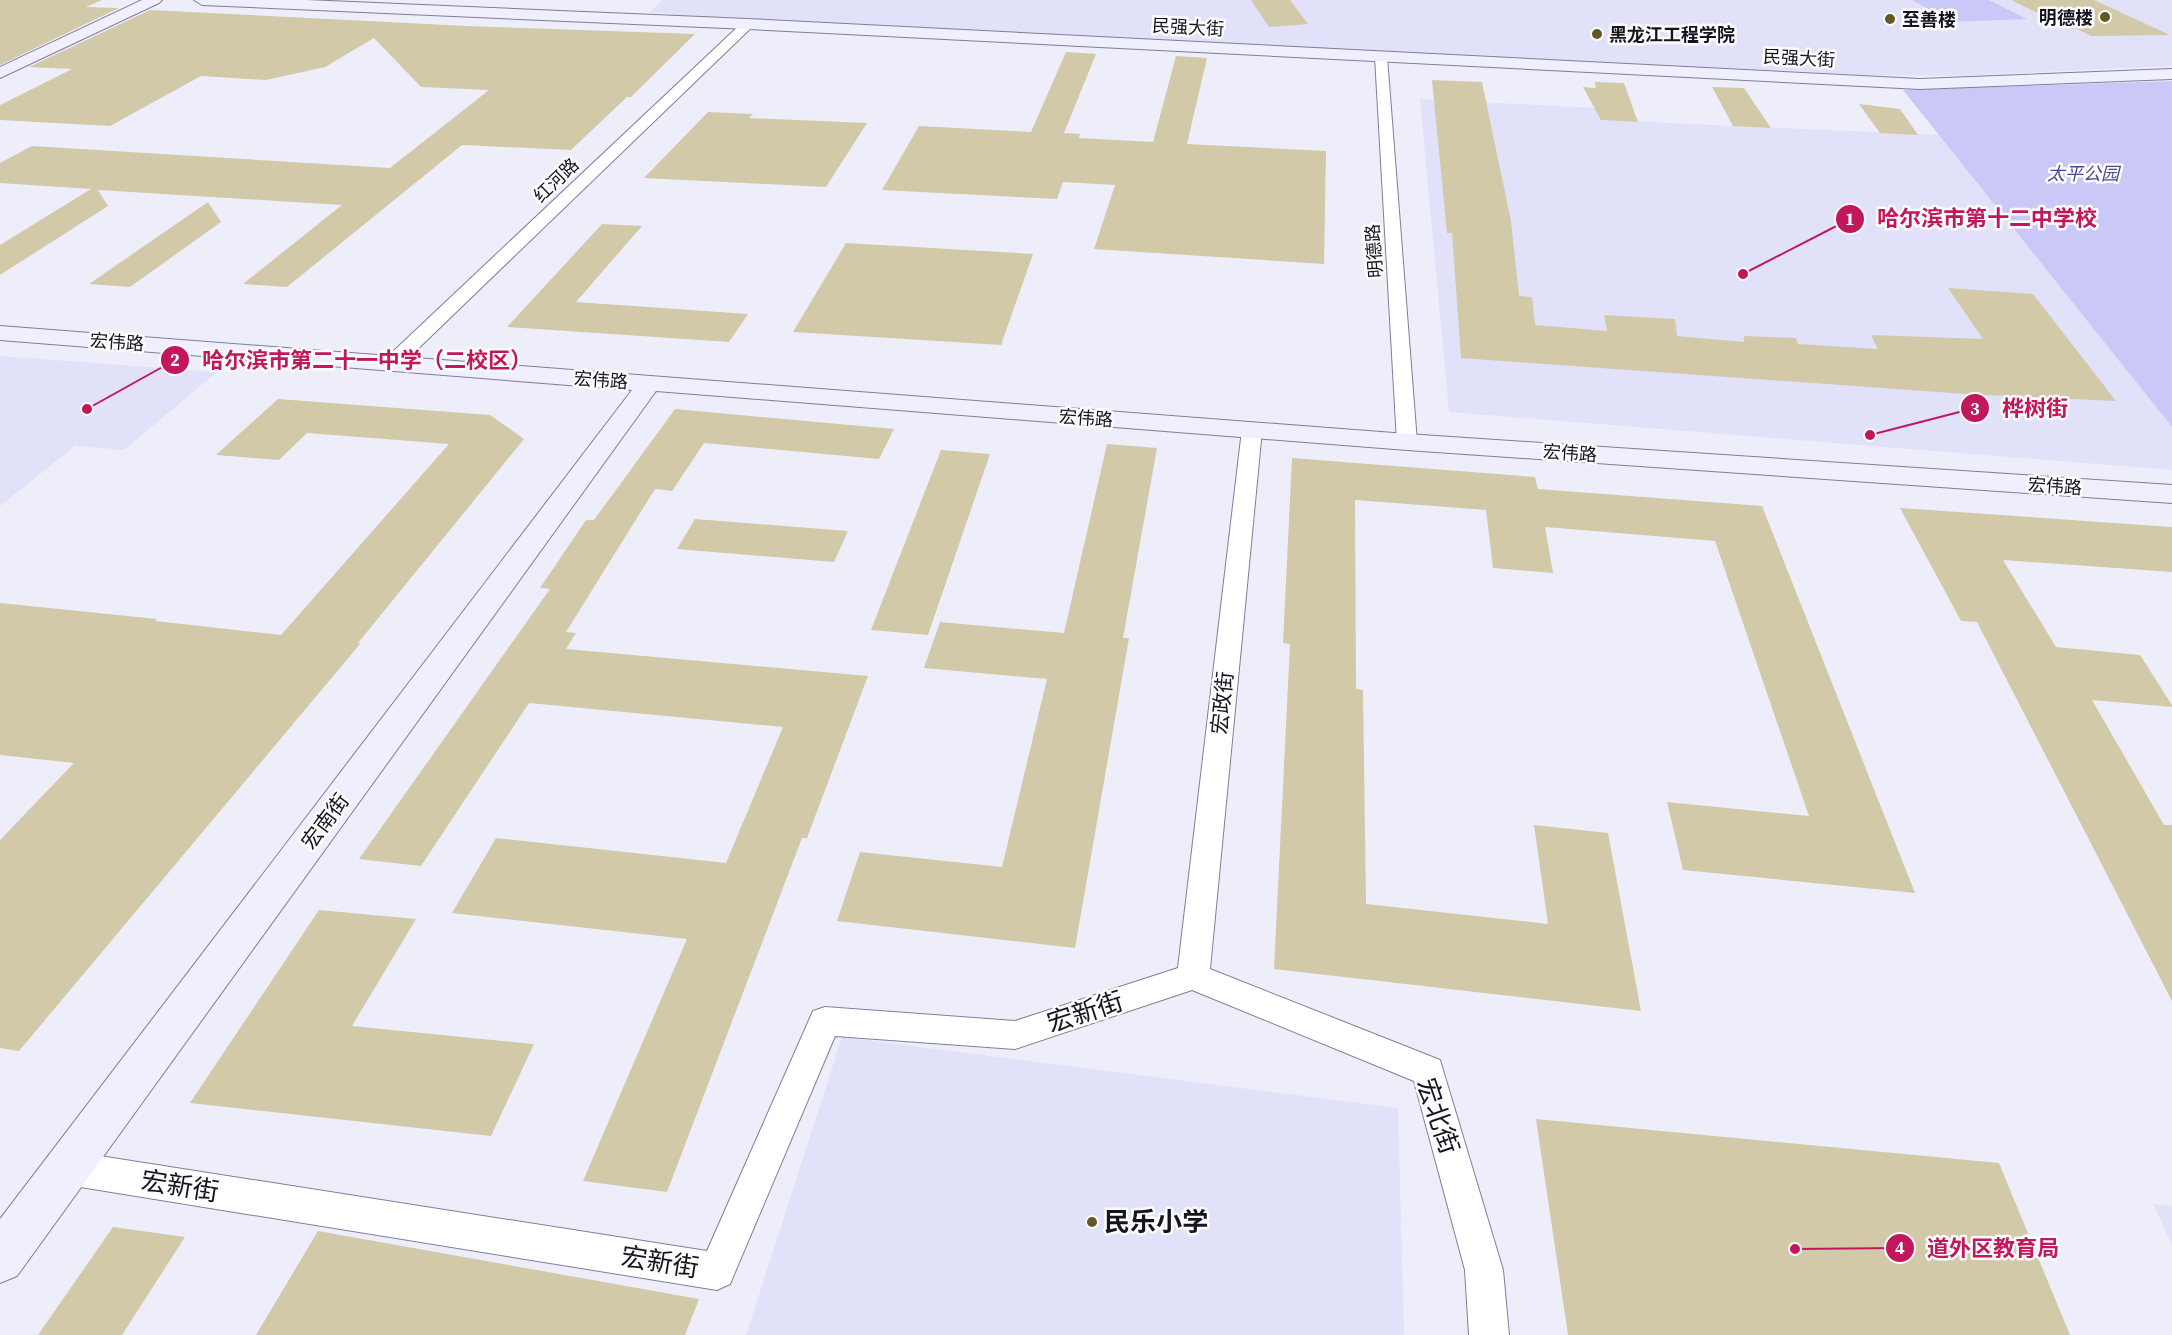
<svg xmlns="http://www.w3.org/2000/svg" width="2172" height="1335" viewBox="0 0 2172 1335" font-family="'Source Serif 4','Noto Sans SC',serif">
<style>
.built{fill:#e1e1f9}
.green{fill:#cac8f7}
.building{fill:#d2c9a9}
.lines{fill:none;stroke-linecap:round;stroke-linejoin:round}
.street-casing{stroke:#7f7e9b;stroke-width:2}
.secondary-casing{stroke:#7f7e9b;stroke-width:2}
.street{fill:#fff;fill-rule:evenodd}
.secondary{fill:#efeffe;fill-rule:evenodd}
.poi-dot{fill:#655724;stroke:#fcfcfc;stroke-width:2}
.labels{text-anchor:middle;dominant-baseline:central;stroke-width:5;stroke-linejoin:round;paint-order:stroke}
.far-poi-label{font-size:18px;font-weight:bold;fill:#15141f;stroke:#fcfcfc;text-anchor:start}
.far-street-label{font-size:18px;fill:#15141f;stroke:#fcfcfc}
.far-park-label{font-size:18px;font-style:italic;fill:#4f458f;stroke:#fcfcfc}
.street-label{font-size:21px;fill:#15141f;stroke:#fcfcfc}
.near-street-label{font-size:26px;fill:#15141f;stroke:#fcfcfc}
.near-poi-label{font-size:26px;font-weight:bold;fill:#15141f;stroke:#fcfcfc;text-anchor:start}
.leader{fill:none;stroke:#c2185b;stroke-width:2}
.callout-dot{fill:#c2185b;stroke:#fcfcfc;stroke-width:2}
.mark-label{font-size:18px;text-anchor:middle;font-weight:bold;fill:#fff}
.callout-label{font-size:22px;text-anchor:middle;font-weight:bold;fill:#c2185b;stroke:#fcfcfc;stroke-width:5;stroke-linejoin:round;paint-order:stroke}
</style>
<rect width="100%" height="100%" fill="#eeeefb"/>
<path class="built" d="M662,0H2172V66L1953,76L1867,75L686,19L668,13H649Z
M1420,99L1597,108L1602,120L1940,135L2172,427V470L1449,412Z
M0,356L217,372L124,450L75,446L0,506Z
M842,1037L1398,1108L1404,1335H746Z
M2153,1204L2172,1206V1245Z"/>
<path class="green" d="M1912,0H1989L2027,19L1952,22Z
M2172,81V427L1903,90Z"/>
<path class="building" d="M0,0H102L86,7L119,8L0,65Z
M1251,0H1290L1308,24L1269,27Z
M2011,0H2094L2170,35L2091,36L2075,28L2070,29Z
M150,10L467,26L695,34L631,97H627L571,150L462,145L287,287L243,284L342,205L98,190L108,206L0,275V245L91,189L0,183V163L32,146L390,168L489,90L421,87L374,38L325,67L266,80L201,76L110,126L0,120V105L72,69L29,67Z
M1066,52L1096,54L1064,133L1080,134L1079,138L1153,142L1176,56L1207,58L1187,144L1326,151L1324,264L1094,249L1115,185L1063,182L1057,199L882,190L919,126L1031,132Z
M1432,80L1482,82L1511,221L1519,296L1532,297L1535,325L1607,331L1604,315L1675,319L1677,336L1744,342V336L1796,338L1798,344L1878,349L1871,335L1983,339L1948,288L2033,294L2116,401L1966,394L1461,358L1452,233H1447Z
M1595,82L1624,83L1638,122L1601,120L1583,87L1596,88Z
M1712,87L1744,88L1771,128L1733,126Z
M1859,104L1900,109L1918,135L1880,133Z
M708,112L753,114L749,118L867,123L826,187L644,178Z
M208,202L221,222L130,287L89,284Z
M602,224L642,226L576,302L748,314L729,342L507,327Z
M846,243L1033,254L1001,345L793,332Z
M278,399L490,415L524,439L358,643L360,644L19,1051L0,1048V840L74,763L0,755V603L157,619L155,621L281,635L449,444L307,433L279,460L216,455Z
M675,409L894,429L879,459L704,443L672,491L655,489L566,632L576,633L566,649L868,676L807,838H802L667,1192L583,1181L687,939L452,913L496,838L726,863L783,727L529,703L421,866L359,859L550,589L540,588L586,520H594Z
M1107,444L1157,448L1123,638H1129L1075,948L837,921L860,852L1002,867L1047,679L924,668L940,622L1064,633Z
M941,450L990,454L928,635L871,630Z
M1292,458L1535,477L1538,489L1762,506L1915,893L1683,870L1667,802L1809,816L1715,541L1545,527L1553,573L1493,568L1486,510L1355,500L1356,689L1363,690L1366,904L1548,924L1534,825L1608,833L1641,1011L1274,969L1290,644L1283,643Z
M1900,508L2172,527V572L2003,560L2056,647L2140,655L2172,705V707L2092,700L2164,825H2172V1001L1977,622L1961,621Z
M695,519L848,531L834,562L677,549Z
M319,910L416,919L352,1026L534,1044L491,1136L190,1103Z
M1536,1119L1999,1163L2070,1335H1568Z
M113,1227L185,1237L122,1335H38Z
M318,1231L699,1299L685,1335H256Z"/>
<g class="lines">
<defs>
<path id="street" d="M748,20L752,21V27L398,368H384L381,364L384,360L744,21Z
M1381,53L1387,57L1417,442L1414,446L1407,448L1400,446L1397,442L1375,57Z
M1252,424L1259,426L1262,430L1210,969L1440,1060L1503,1270L1509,1335H1469L1465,1270L1414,1081L1192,990L1015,1049L835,1036L730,1284L717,1290L68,1185L55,1180L50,1168L55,1156L68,1151L707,1251L813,1011L825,1007L1015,1021L1178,968L1242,430L1245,426Z"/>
<path id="secondary" d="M142,0H162L159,3L0,78V67Z
M194,0H306L748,19L1920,79L2172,69V79L1920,89L748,29L202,5Z
M0,326L1407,434L2172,485V503L1407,450L656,391L17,1276L0,1283V1219L632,390L0,340Z"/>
</defs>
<use href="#street" class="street-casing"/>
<use href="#secondary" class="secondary-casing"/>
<use href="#street" class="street"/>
<use href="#secondary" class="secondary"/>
</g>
<g class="poi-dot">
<circle cx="2105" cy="17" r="6"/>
<circle cx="1890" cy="19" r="6"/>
<circle cx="1597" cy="34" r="6"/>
<circle cx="1092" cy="1222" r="6"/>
</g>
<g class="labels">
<g class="far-poi-label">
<text x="2093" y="17" text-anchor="end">明德楼</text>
<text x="1902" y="19">至善楼</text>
<text x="1609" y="34">黑龙江工程学院</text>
</g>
<g class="far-street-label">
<text transform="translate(1188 27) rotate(3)">民强大街</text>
<text transform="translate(1799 58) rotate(3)">民强大街</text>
<text transform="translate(556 180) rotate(-44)">红河路</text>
<text transform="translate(1374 251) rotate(-94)">明德路</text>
<text transform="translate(117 342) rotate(4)">宏伟路</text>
<text transform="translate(601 380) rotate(4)">宏伟路</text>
<text transform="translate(1086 418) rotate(4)">宏伟路</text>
<text transform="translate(1570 453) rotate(4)">宏伟路</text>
<text transform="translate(2055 486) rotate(4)">宏伟路</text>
</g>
<g class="far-park-label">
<text x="2083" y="173">太平公园</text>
</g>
<g class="street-label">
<text transform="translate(1222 703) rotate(-84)">宏政街</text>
<text transform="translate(325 821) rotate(-53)">宏南街</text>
</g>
<g class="near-street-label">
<text transform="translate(1085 1012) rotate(-18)">宏新街</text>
<text transform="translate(1438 1116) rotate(71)">宏北街</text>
<text transform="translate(180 1186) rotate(9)">宏新街</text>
<text transform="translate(660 1262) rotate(9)">宏新街</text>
</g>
<g class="near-poi-label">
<text x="1104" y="1222">民乐小学</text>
</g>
</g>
<path class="leader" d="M1743 274L1850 219M87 409L175 360M1870 435L1975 408M1795 1249L1900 1248"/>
<g class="callout-dot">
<circle cx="1743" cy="274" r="6"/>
<circle cx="87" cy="409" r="6"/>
<circle cx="1870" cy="435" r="6"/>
<circle cx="1795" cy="1249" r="6"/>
<circle cx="1850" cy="219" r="15"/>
<circle cx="175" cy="360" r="15"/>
<circle cx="1975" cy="408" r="15"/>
<circle cx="1900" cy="1248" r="15"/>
</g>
<g class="mark-label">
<text x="1850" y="225">1</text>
<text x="175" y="366">2</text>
<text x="1975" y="415">3</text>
<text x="1900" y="1254">4</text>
</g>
<g class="callout-label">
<text x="1987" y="226">哈尔滨市第十二中学校</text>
<text x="367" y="368">哈尔滨市第二十一中学（二校区）</text>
<text x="2035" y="416">桦树街</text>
<text x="1993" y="1256">道外区教育局</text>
</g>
</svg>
